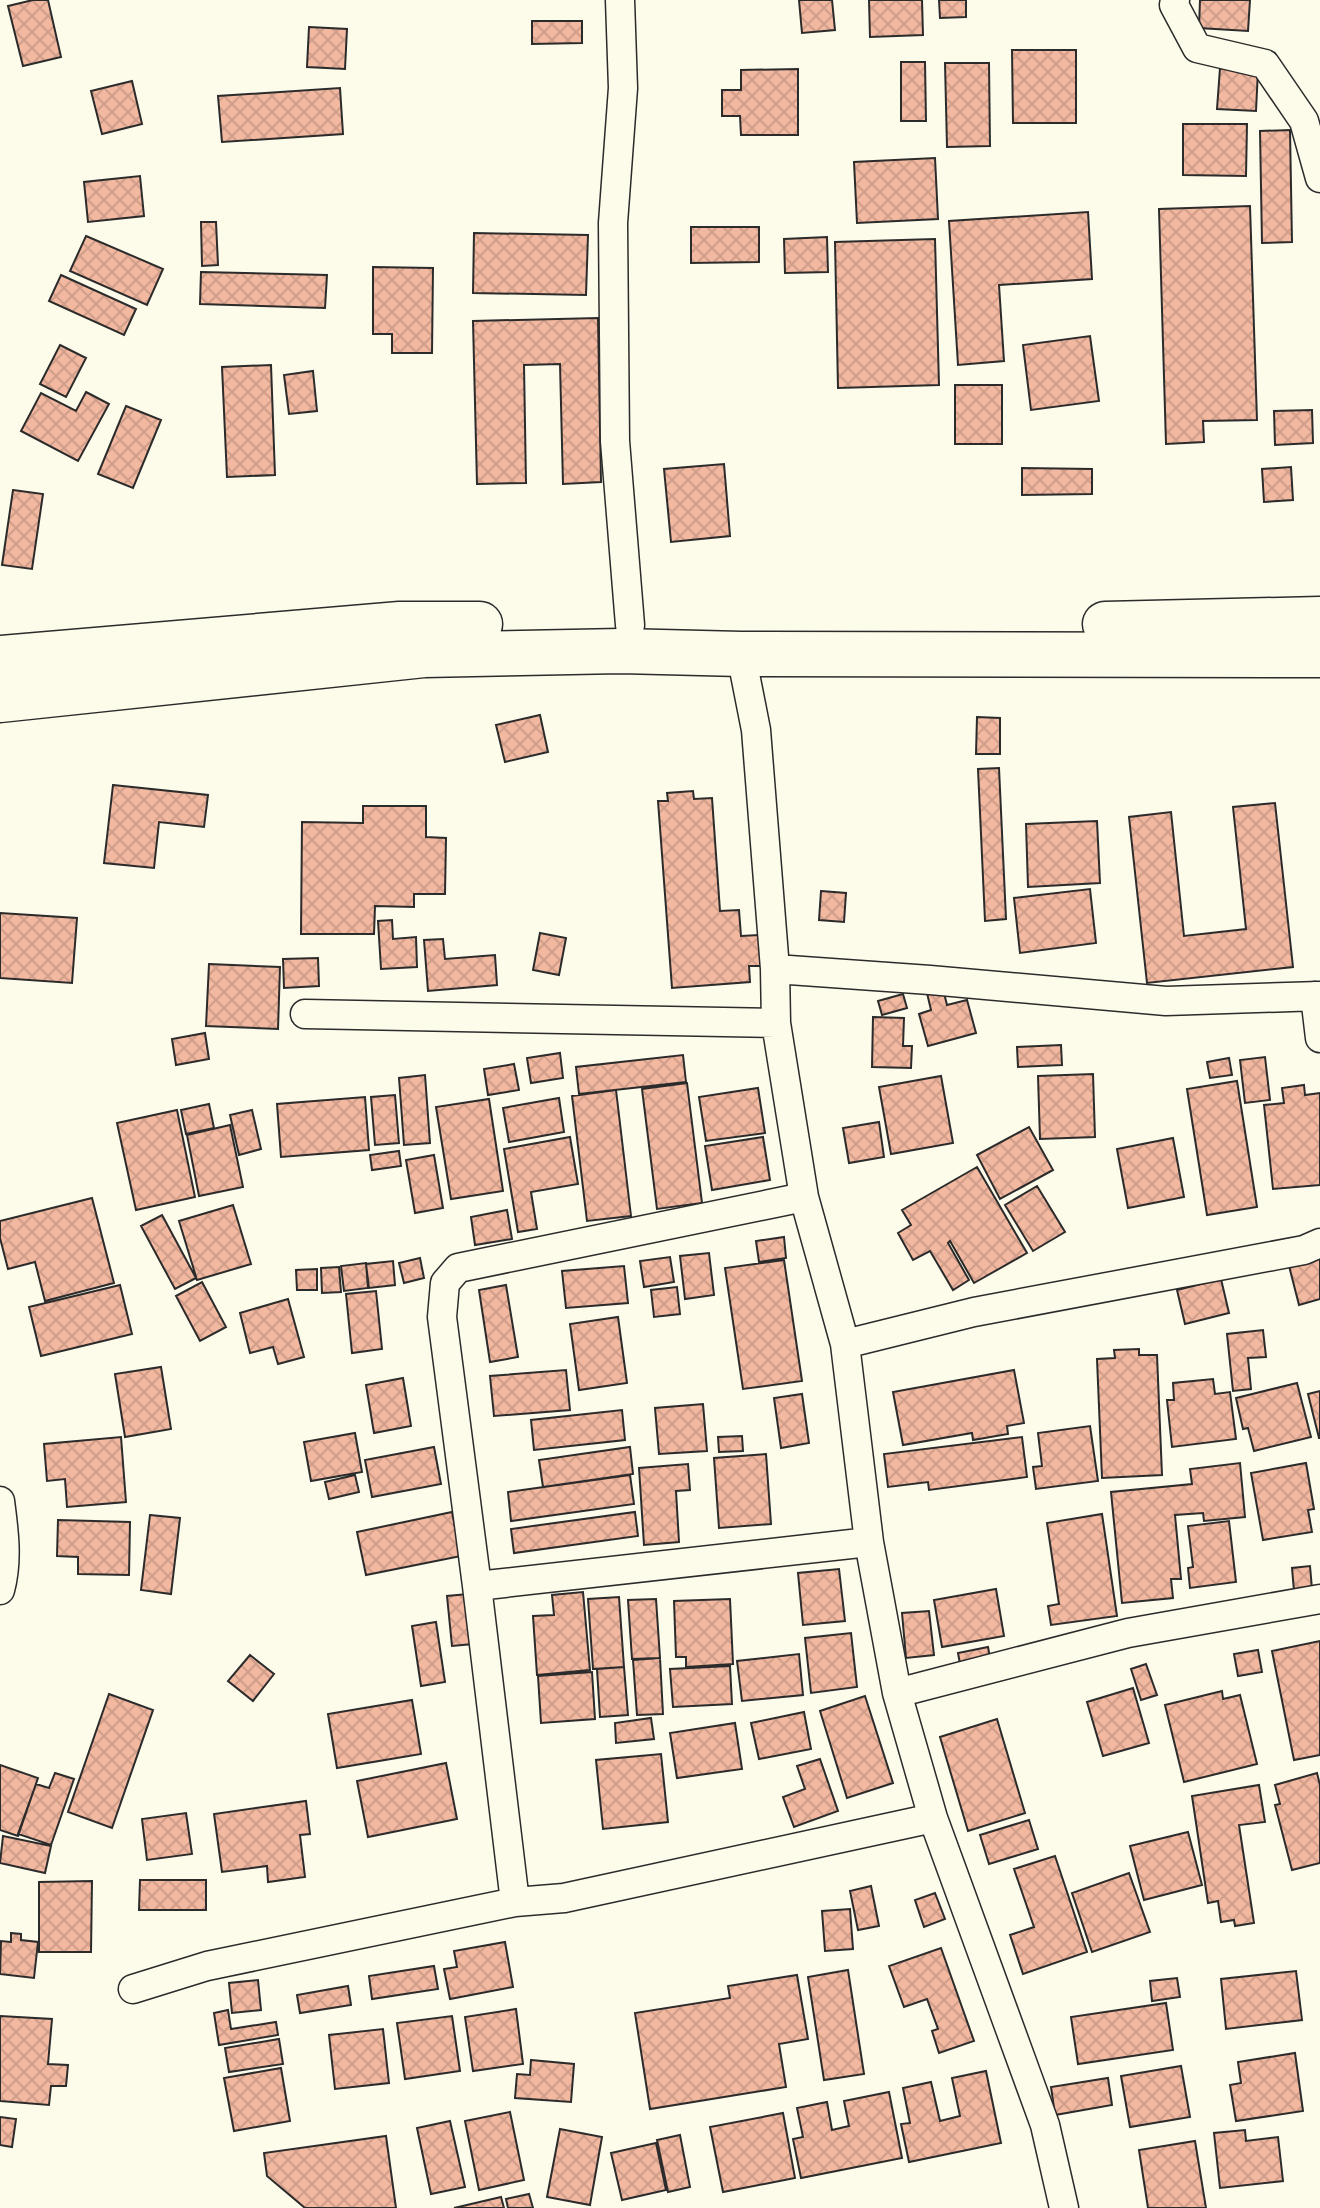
<svg xmlns="http://www.w3.org/2000/svg" width="1320" height="2208" viewBox="0 0 1320 2208" font-family="'Alegreya Sans',sans-serif">
<style>
.building{fill:url(#building-cross-hatch);stroke:#2b2b2b;stroke-width:2}
.lines{fill:none;stroke-linecap:round;stroke-linejoin:round}
.street-casing{stroke:#2b2b2b;stroke-width:31}
.primary-casing{stroke:#2b2b2b;stroke-width:47}
.street{stroke:#fdfbea;stroke-width:28}
.primary{stroke:#fdfbea;stroke-width:44}
</style>
<defs>
<pattern id="building-cross-hatch" width="8" height="8" patternUnits="userSpaceOnUse" patternTransform="scale(2)"><rect width="8" height="8" fill="#f2b8a0"/><path d="M0 0l8 8M0 8l8-8" fill="none" stroke="#d09e8a"/></pattern>
</defs>
<rect width="100%" height="100%" fill="#fdfbea"/>
<path class="building" d="M33,0H48L61,57L23,66L8,6Z
M799,0H832L835,30L802,33Z
M869,0H922L923,35L870,37Z
M939,0H966V17L940,18Z
M1200,0H1250L1248,31L1199,28Z
M532,21H582V43L532,44Z
M309,27L347,29L345,69L307,67Z
M1012,50H1076V123H1013Z
M901,62H925L926,121H901Z
M945,63H989L990,146L947,147Z
M1220,68L1258,70L1256,111L1217,109Z
M798,69V135H741L740,116H722V90H741V70Z
M132,81L142,124L102,134L91,91Z
M340,88L343,134L222,142L218,96Z
M1183,124H1247L1246,176L1183,175Z
M1290,130L1292,242L1262,243L1260,131Z
M935,158L938,219L857,223L854,162Z
M140,176L144,216L88,222L84,182Z
M1250,206L1257,420L1203,421L1204,442L1166,444L1159,209Z
M1088,212L1092,279L999,285L1004,361L958,365L949,221Z
M201,222H216L218,265L202,266Z
M691,227H759V262L691,263Z
M474,233L588,235L586,295L473,293Z
M86,236L163,269L147,305L70,271Z
M827,237L828,272L785,273L784,239Z
M935,239L939,385L838,388L835,242Z
M373,267L433,268L432,353H392V334H373Z
M201,272L327,275L325,308L200,304Z
M61,275L136,309L124,335L49,301Z
M598,318L601,482L563,484L560,364L524,365L526,483L477,484L473,321Z
M1090,336L1099,401L1031,410L1023,345Z
M60,345L86,358L66,397L40,384Z
M271,365L275,475L227,477L222,367Z
M313,371L317,411L289,414L284,375Z
M955,385H1002V444H955Z
M86,392L109,404L78,461L21,431L41,393L76,411Z
M126,406L161,420L133,488L98,474Z
M1312,410L1313,443L1275,445L1274,411Z
M724,464L730,536L671,542L664,469Z
M1291,467L1293,500L1264,502L1262,469Z
M1022,468L1092,469V494L1022,495Z
M13,490L43,494L32,569L2,565Z
M540,715L548,752L505,762L496,725Z
M977,717L1000,718V754H976Z
M999,768L1006,919L985,921L978,769Z
M113,785L208,795L204,827L159,822L154,868L104,863Z
M693,791L694,799L712,798L720,911L739,910L741,936L759,935L761,966H749L750,982L672,988L658,801H668L667,793Z
M1275,803L1293,967L1147,983L1129,817L1171,812L1184,936L1246,929L1233,807Z
M363,806H426V837L446,838L445,894H414V907L375,906L374,934H301L302,822L363,823Z
M1097,821L1100,883L1028,887L1026,824Z
M1090,889L1096,943L1020,953L1014,898Z
M821,891L846,893L844,922L819,920Z
M0,913L77,918L72,983L0,978Z
M392,920L393,939L416,937L417,967L381,969L378,921Z
M540,933L566,938L559,975L533,970Z
M443,939L445,959L495,955L497,985L428,991L424,940Z
M318,958L319,986L284,988L283,959Z
M209,964L280,967L278,1029L206,1026Z
M943,989L947,1005L967,1000L976,1033L928,1046L919,1014L931,1010L927,993Z
M903,994L907,1008L882,1015L878,1001Z
M873,1017L904,1018L903,1046H912L911,1068L872,1067Z
M205,1033L209,1059L176,1065L172,1039Z
M1061,1045L1062,1065L1018,1067L1017,1047Z
M560,1053L563,1078L531,1083L527,1058Z
M683,1055L686,1082L579,1094L576,1067Z
M1265,1057L1270,1100L1245,1103L1240,1060Z
M1229,1058L1232,1075L1210,1078L1207,1062Z
M514,1064L519,1090L488,1095L484,1069Z
M1093,1074L1095,1137L1040,1139L1038,1076Z
M425,1075L430,1143L404,1145L399,1078Z
M941,1076L953,1143L891,1154L879,1087Z
M1237,1081L1257,1207L1207,1215L1187,1089Z
M687,1083L702,1203L657,1209L642,1089Z
M1304,1085L1305,1095L1320,1093V1185L1273,1189L1264,1105L1284,1103L1282,1088Z
M758,1088L765,1133L706,1141L699,1097Z
M616,1090L631,1216L587,1221L572,1096Z
M395,1095L399,1143L375,1145L371,1097Z
M365,1097L369,1150L281,1157L277,1104Z
M559,1098L564,1132L509,1142L503,1108Z
M489,1099L503,1191L451,1199L436,1107Z
M209,1104L214,1128L186,1134L181,1110Z
M177,1110L195,1197L136,1210L117,1123Z
M252,1110L261,1149L239,1155L230,1115Z
M879,1122L884,1157L849,1163L843,1128Z
M230,1125L243,1187L199,1196L187,1135Z
M1029,1127L1053,1170L1000,1199L977,1155Z
M570,1137L578,1184L531,1192L537,1229L518,1232L504,1149Z
M763,1137L770,1180L712,1190L705,1146Z
M1173,1138L1184,1197L1128,1208L1117,1149Z
M399,1151L401,1166L372,1170L370,1155Z
M434,1155L443,1208L415,1213L406,1160Z
M977,1167L1027,1253L974,1283L950,1241L948,1243L969,1280L953,1290L930,1251L913,1260L898,1233L911,1225L902,1210Z
M1037,1186L1065,1232L1033,1251L1005,1205Z
M92,1198L114,1283L45,1301L35,1262L8,1269L0,1238V1221Z
M233,1205L251,1264L197,1280L179,1221Z
M507,1210L512,1239L475,1245L471,1217Z
M162,1215L196,1278L175,1289L141,1226Z
M784,1237L786,1258L759,1262L756,1241Z
M709,1253L714,1295L685,1299L680,1256Z
M1320,1254V1299L1299,1305L1288,1262Z
M670,1257L674,1282L644,1287L640,1261Z
M420,1258L424,1278L404,1283L399,1263Z
M784,1260L802,1381L743,1389L725,1268Z
M393,1261L395,1285L369,1288L366,1264Z
M366,1263L368,1288L344,1291L341,1266Z
M624,1266L628,1303L566,1308L562,1271Z
M339,1267L341,1292L322,1293L321,1268Z
M317,1269V1290H297L296,1270Z
M1221,1279L1229,1313L1185,1324L1177,1290Z
M202,1282L226,1327L200,1341L176,1296Z
M120,1285L132,1334L41,1356L29,1307Z
M506,1285L518,1357L490,1362L479,1290Z
M677,1287L680,1314L654,1317L651,1290Z
M376,1291L382,1349L352,1353L346,1294Z
M288,1299L304,1357L278,1364L273,1347L250,1353L240,1313Z
M618,1317L627,1383L579,1390L570,1324Z
M1263,1330L1266,1357L1248,1358L1251,1389L1233,1391L1227,1334Z
M1139,1349V1355H1157L1162,1475L1102,1478L1097,1359L1115,1358L1114,1350Z
M161,1367L171,1429L125,1437L115,1374Z
M566,1370L570,1410L494,1416L490,1376Z
M1014,1370L1024,1423L1007,1426L1008,1434L973,1440L972,1433L903,1445L893,1392Z
M403,1378L411,1426L374,1433L366,1385Z
M1213,1379L1215,1394L1230,1392L1236,1439L1172,1447L1167,1400H1174L1173,1383Z
M1297,1383L1311,1437L1254,1451L1248,1428L1243,1429L1236,1398Z
M1320,1391V1438H1319L1308,1394Z
M802,1394L809,1443L781,1448L774,1398Z
M703,1404L707,1451L659,1454L655,1408Z
M622,1410L625,1440L534,1450L531,1420Z
M1090,1426L1098,1481L1036,1489L1033,1467L1042,1466L1038,1433Z
M355,1433L362,1472L311,1481L304,1442Z
M742,1436L743,1451L719,1452L718,1437Z
M121,1437L126,1502L67,1507L65,1479L47,1481L44,1444Z
M1022,1437L1027,1477L929,1490L928,1482L888,1487L884,1454Z
M434,1447L441,1484L372,1497L365,1460Z
M630,1447L633,1474L543,1487L539,1460Z
M766,1454L771,1524L719,1528L714,1458Z
M1240,1463L1245,1517L1204,1521L1203,1513L1175,1515L1181,1579H1171L1173,1598L1122,1603L1111,1492L1192,1484L1190,1469Z
M1306,1463L1314,1509L1308,1510L1312,1532L1263,1540L1251,1473Z
M688,1464L690,1490L676,1491L679,1542L644,1545L639,1468Z
M355,1475L359,1492L329,1499L325,1482Z
M630,1475L634,1504L511,1521L508,1492Z
M452,1512L461,1556L366,1575L357,1532Z
M635,1512L638,1536L514,1553L511,1529Z
M1102,1514L1117,1616L1051,1625L1048,1606L1059,1604L1047,1523Z
M150,1515L180,1518L171,1594L141,1590Z
M58,1520L130,1522L129,1575L78,1574V1557L57,1556Z
M1229,1521L1236,1582L1190,1588L1188,1568L1193,1567L1188,1526Z
M1310,1566L1312,1589L1294,1591L1292,1568Z
M839,1569L845,1621L803,1625L798,1573Z
M996,1589L1004,1636L942,1647L934,1600Z
M583,1592L590,1670L537,1675L533,1616L554,1615L552,1595Z
M468,1594L473,1644L452,1646L447,1596Z
M619,1597L624,1667L593,1669L588,1599Z
M656,1599L660,1658L632,1659L628,1600Z
M730,1599L733,1664L686,1667V1657H676L674,1601Z
M929,1611L934,1655L906,1658L902,1613Z
M436,1622L445,1682L421,1686L412,1626Z
M851,1633L857,1687L811,1693L805,1638Z
M1320,1641V1755L1294,1760L1272,1651Z
M988,1647L991,1663L961,1669L958,1653Z
M1258,1650L1262,1672L1238,1676L1234,1654Z
M799,1654L803,1695L742,1701L737,1661Z
M250,1655L274,1674L253,1701L228,1681Z
M660,1658L663,1714L637,1715L633,1660Z
M1146,1664L1157,1695L1141,1700L1131,1669Z
M730,1666L732,1704L673,1707L670,1669Z
M624,1667L628,1715L600,1717L597,1669Z
M592,1672L595,1719L541,1723L538,1676Z
M1133,1688L1149,1743L1103,1756L1087,1702Z
M1222,1691L1223,1699L1240,1695L1257,1764L1184,1782L1165,1705Z
M109,1694L153,1710L112,1828L68,1812Z
M865,1696L893,1783L847,1798L820,1711Z
M412,1700L421,1754L337,1768L328,1714Z
M804,1712L811,1749L759,1759L751,1723Z
M651,1718L654,1739L616,1743L615,1723Z
M997,1719L1025,1813L968,1831L940,1737Z
M735,1723L742,1769L677,1778L670,1733Z
M661,1754L668,1822L603,1829L596,1760Z
M820,1759L838,1811L794,1827L783,1797L805,1789L797,1766Z
M446,1763L457,1819L368,1837L357,1781Z
M0,1765L38,1778L18,1836L0,1830Z
M55,1773L74,1779L51,1845L18,1834L36,1784L49,1788Z
M1317,1773L1320,1785V1863L1292,1870L1275,1805L1280,1804L1275,1785Z
M1259,1785L1265,1822L1239,1825L1254,1923L1235,1926L1234,1920L1221,1922L1218,1901L1208,1903L1192,1796Z
M306,1801L310,1834L300,1835L305,1877L268,1882L267,1866L222,1872L214,1814Z
M186,1813L192,1854L147,1860L142,1819Z
M1029,1820L1038,1849L989,1864L980,1835Z
M1188,1832L1202,1885L1144,1900L1130,1846Z
M3,1836L51,1846L45,1873L0,1863Z
M1055,1856L1087,1952L1023,1974L1010,1935L1034,1927L1014,1869Z
M1129,1873L1150,1932L1092,1952L1072,1893Z
M140,1880H206V1910H139Z
M92,1881L91,1952H39V1882Z
M871,1886L879,1926L858,1930L850,1891Z
M935,1893L945,1919L924,1927L915,1900Z
M850,1909L853,1949L825,1951L822,1911Z
M11,1933L21,1934V1940L38,1942L34,1978L0,1974L1,1941L11,1942Z
M505,1942L513,1987L450,1999L444,1969L457,1967L454,1951Z
M941,1948L974,2041L939,2053L932,2031L938,2029L927,1999L904,2007L889,1966Z
M434,1966L438,1989L372,1999L369,1976Z
M848,1970L864,2074L824,2080L808,1977Z
M1296,1971L1302,2020L1226,2029L1221,1979Z
M797,1975L808,2039L779,2044L786,2087L650,2109L635,2013L730,1998L728,1986Z
M1177,1978L1180,1997L1152,2001L1150,1981Z
M258,1980L261,2010L232,2013L229,1983Z
M348,1986L351,2005L300,2013L297,1995Z
M1166,2003L1173,2050L1078,2064L1071,2017Z
M516,2009L523,2064L473,2071L465,2017Z
M228,2010L231,2029L276,2022L278,2035L219,2045L214,2013Z
M0,2016L52,2019L48,2064L68,2065L66,2086H51L49,2105L0,2101Z
M452,2016L460,2071L405,2079L397,2023Z
M383,2029L389,2083L335,2089L329,2035Z
M279,2039L283,2064L229,2072L225,2048Z
M1295,2053L1303,2111L1236,2121L1230,2085L1241,2083L1238,2062Z
M531,2060L574,2064L571,2102L515,2098L517,2074L530,2075Z
M1181,2066L1190,2117L1130,2127L1121,2076Z
M281,2068L290,2121L234,2131L224,2078Z
M986,2071L1001,2143L909,2162L901,2124L910,2123L903,2088L931,2082L940,2121L960,2116L952,2078Z
M1108,2078L1112,2105L1055,2115L1051,2087Z
M889,2092L902,2158L801,2178L793,2139L803,2137L797,2108L827,2102L832,2130L849,2126L844,2101Z
M510,2112L524,2180L479,2190L465,2121Z
M783,2113L795,2178L723,2192L710,2127Z
M0,2117L16,2119L12,2147L0,2145Z
M450,2121L465,2187L431,2194L417,2128Z
M560,2129L602,2137L590,2205L547,2197Z
M1245,2130L1246,2141L1278,2137L1283,2181L1220,2188L1214,2133Z
M680,2135L690,2187L668,2192L657,2140Z
M386,2136L396,2208H305L267,2176L264,2153Z
M1195,2141L1206,2208H1148L1139,2150Z
M656,2143L666,2190L622,2200L611,2153Z
M529,2194L533,2208H508L506,2199Z
M501,2197L504,2208H454Z"/>
<g class="lines">
<defs>
<path id="street" d="M620,0L623,88L613,223L615,441L630,625
M1175,0L1174,5L1197,48L1265,64L1304,121L1320,178
M741,654L756,730L775,969L776,1023L804,1197L845,1344L869,1542L897,1693L933,1818L1045,2125L1064,2208
M775,969L930,980L1166,1001L1320,996
M1315,996L1320,1038
M305,1014L776,1023
M804,1197L458,1268L445,1283L442,1317L477,1586L515,1902L564,1898L933,1818
M845,1344L974,1312L1304,1250L1320,1243
M0,1501C4,1531 8,1561 0,1590
M477,1586L869,1542
M897,1693L1128,1633L1320,1599
M133,1989L207,1966L515,1902"/>
<path id="primary" d="M1105,624L1320,619
M0,658L400,624H480
M0,700L424,655L621,651L741,654L1320,655"/>
</defs>
<use href="#street" class="street-casing"/>
<use href="#primary" class="primary-casing"/>
<use href="#street" class="street"/>
<use href="#primary" class="primary"/>
</g>
</svg>
